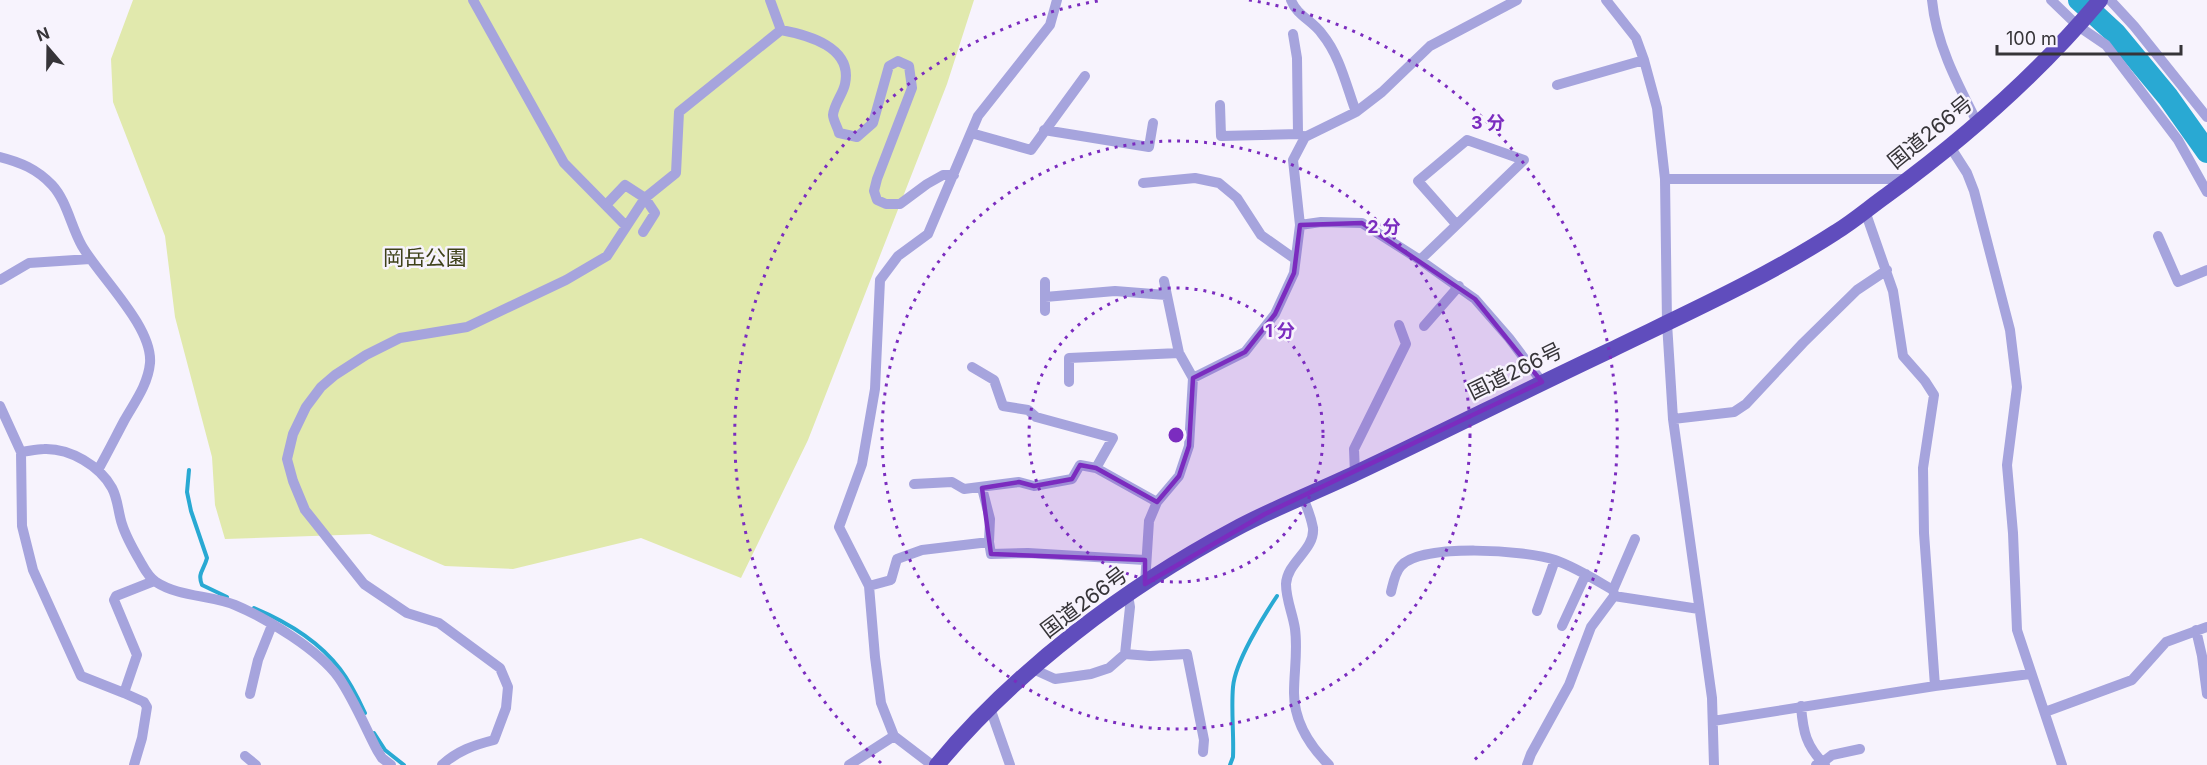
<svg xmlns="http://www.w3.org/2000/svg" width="2207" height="765" viewBox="0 0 2207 765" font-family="Inter,'Noto Sans JP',sans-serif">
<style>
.green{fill:#e1e9ad}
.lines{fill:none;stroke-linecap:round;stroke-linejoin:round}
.stream{stroke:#29a9d3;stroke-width:4}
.river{stroke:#29a9d3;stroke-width:22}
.minor{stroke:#a6a4dd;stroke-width:10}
.trunk{stroke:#604dbd;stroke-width:16}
.marked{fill:#7b2cbf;fill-opacity:0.2;stroke:#7b2cbf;stroke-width:4.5;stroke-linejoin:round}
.ring{fill:none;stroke:#7b2cbf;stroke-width:3;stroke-dasharray:3 6}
.labels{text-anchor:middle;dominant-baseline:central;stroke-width:5;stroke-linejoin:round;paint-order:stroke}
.street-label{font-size:21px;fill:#363438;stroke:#f7f3fd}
.park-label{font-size:21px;fill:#3e4119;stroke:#f7f3fd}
.centre{fill:#7b2cbf;stroke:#f7f3fd;stroke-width:3}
.ring-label{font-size:18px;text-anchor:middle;font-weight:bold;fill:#7b2cbf;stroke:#f7f3fd;stroke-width:5;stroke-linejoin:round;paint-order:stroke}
</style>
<rect width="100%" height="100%" fill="#f7f3fd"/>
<path class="green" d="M133,0H974L947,84L808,440L741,578L641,538L513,569L445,566L370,534L225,539L215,505L212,457L175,317L165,236L113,102L111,59Z"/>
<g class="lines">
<path class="stream" d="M189,470L187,492L191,511L207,558C204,570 197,573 202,585L227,597
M254,608C285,621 319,641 340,669C350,682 358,698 365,713
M374,733L385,750L404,765
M1230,765L1233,757C1234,734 1231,710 1233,687C1235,662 1263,617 1277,596"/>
<path class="river" d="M2079,0L2115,33L2168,97L2207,152"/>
<path class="minor" d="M473,0L564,163L626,226
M1291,0C1297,16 1312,20 1322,34C1340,56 1346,85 1356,112
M1606,0L1636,38L1644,60L1657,108L1665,179L1667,323L1673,419L1712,698L1714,765
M1932,0C1936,44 1958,85 1978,124
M2051,0L2078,26L2106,45L2178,140L2207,192
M2110,0L2134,26L2207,117
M781,30C808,35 853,47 845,84C843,94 834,104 833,115C833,120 838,128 839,133L857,137L873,123L889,66L898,61L909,66L912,88L877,179L874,191L877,200L886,204H900L927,184L943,175H954
M1293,34L1297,58L1298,134
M1557,85L1644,60
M1220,105L1221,136L1298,134L1305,137
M1044,130L1149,147L1153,123
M971,133L1031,150L1085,76
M1951,148L1967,173L1974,191L2010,330L2017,387L2007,465L2013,533L2017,630L2062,765
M0,157C20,162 37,169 52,185C67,201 71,227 82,246C100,277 153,327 150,363C148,385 134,403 124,421C115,438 107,454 98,470
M1665,179H1909
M1143,183L1195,178L1219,183L1237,198L1261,235L1295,259
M606,205L625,185L645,198L655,213L643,232
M1865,211L1893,291L1903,356L1925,381L1934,395L1923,468L1924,533L1935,686
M1300,225L1321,222L1362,223L1420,260L1475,299L1509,338L1542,382
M2158,236L2178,282L2207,270
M1420,260L1524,160L1467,140L1418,181L1456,224
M0,280L29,263L90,259
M1164,281L1179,353L1193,378
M1045,282V297L1115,291L1166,295
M1045,311V297
M1424,326L1459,286
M972,367L994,380L1003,406L1028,410L1036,417L1113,438L1096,468L1157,502
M1069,382V358L1179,353
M0,406L21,452L22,526L33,570L81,676L124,693
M1673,419L1734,412L1746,404L1803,343L1857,290L1887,270
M21,452C29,451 37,449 44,449C70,448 100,466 112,488C118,499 118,512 122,524C126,537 133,549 140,561C144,568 148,577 156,582C179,597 210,595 235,605C266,618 319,650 339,678C354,700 365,727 377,750L382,758L391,765
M1355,474L1354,449L1406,344L1399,325
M914,484L952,482L964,489L1019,482L1034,486L1072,479L1080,465L1096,468
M982,488L990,519L989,542L991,554L1028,553L1145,560
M1303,498C1307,507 1311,517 1313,528C1315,550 1287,562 1286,584C1286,600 1293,614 1295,629C1298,651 1294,671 1294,693C1294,721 1310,746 1329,765
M1145,584L1149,521L1157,502L1179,476L1189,446L1193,378L1245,352L1275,314L1294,273L1300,225L1293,160L1305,137L1356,112L1382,92L1430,46L1517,0
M869,586L891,580L897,559L922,550L989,542
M1391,592C1393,584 1395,572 1401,566C1421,543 1527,550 1555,560C1575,567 1594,579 1613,590
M1614,594L1613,590L1635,539
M1128,595L1130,607L1125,654L1150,656L1187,654L1204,740L1203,752
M1537,611L1555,560
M1562,626L1586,574
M2196,630L2202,656L2207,694
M1033,669L1055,679L1070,677L1091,674L1109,668L1125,654
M250,694L258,660L272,625
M1801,706C1803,732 1806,746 1825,765
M990,708L1010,765
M2045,712L2132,680L2166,642L2207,627
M1713,721L1935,686L2030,674
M245,756L256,765
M134,765L142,738L147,707L144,702L124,693L137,655L114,600L116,596L154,581
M442,765C457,751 474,745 494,740L506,708L508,687L500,668L439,623L407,613L364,584L305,510L293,481L287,459L293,434L306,407L321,387L335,375L366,355L400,338L467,327L566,280L607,256L645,198L676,173L679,112L781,30L770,0
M849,765L894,736
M932,765L894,736L881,703L875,657L869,586L839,527L862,464L875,389L880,280L898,256L928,234L978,116L1050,25L1057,0
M1527,765L1531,754L1569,685L1591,627L1614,596L1699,609
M1816,765L1823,762L1832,755L1860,749"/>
<path class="trunk" d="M937,765C1016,670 1126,587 1235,529C1274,508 1316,492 1356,473C1441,433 1526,390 1611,350C1687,313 1765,278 1836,232C1854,221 1870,207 1887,195C1965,138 2038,74 2100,0"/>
</g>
<path class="marked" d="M1362,223L1475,299L1542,382L1265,514L1145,584V560L991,554L982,488L1019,482L1034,486L1072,479L1080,465L1096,468L1157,502L1179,476L1189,446L1193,378L1245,352L1275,314L1294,273L1300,225Z"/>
<g class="ring">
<circle cx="1176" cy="435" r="147"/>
<circle cx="1176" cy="435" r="294"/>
<path d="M881 763A441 441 0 0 1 1103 0M1249 0A441 441 0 0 1 1471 763"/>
</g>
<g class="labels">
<g class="street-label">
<text transform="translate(1930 132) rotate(-39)">国道266号</text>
<text transform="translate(1515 371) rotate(-26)">国道266号</text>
<text transform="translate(1084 602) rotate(-37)">国道266号</text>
</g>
<g class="park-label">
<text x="425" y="257">岡岳公園</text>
</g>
</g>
<circle cx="1176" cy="435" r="9" class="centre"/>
<g class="ring-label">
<text x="1488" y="129">3 分</text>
<text x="1384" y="233">2 分</text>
<text x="1280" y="337">1 分</text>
</g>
<g transform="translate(48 48) rotate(340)" stroke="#f7f3fd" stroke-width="4.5" paint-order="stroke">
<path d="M0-4.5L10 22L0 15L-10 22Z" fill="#363438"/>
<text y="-9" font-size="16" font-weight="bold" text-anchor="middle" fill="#363438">N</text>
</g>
<path d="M1997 45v9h184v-9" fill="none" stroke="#363438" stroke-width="3"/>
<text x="2006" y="45" font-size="18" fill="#363438" stroke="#f7f3fd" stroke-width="4.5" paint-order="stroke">100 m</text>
</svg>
